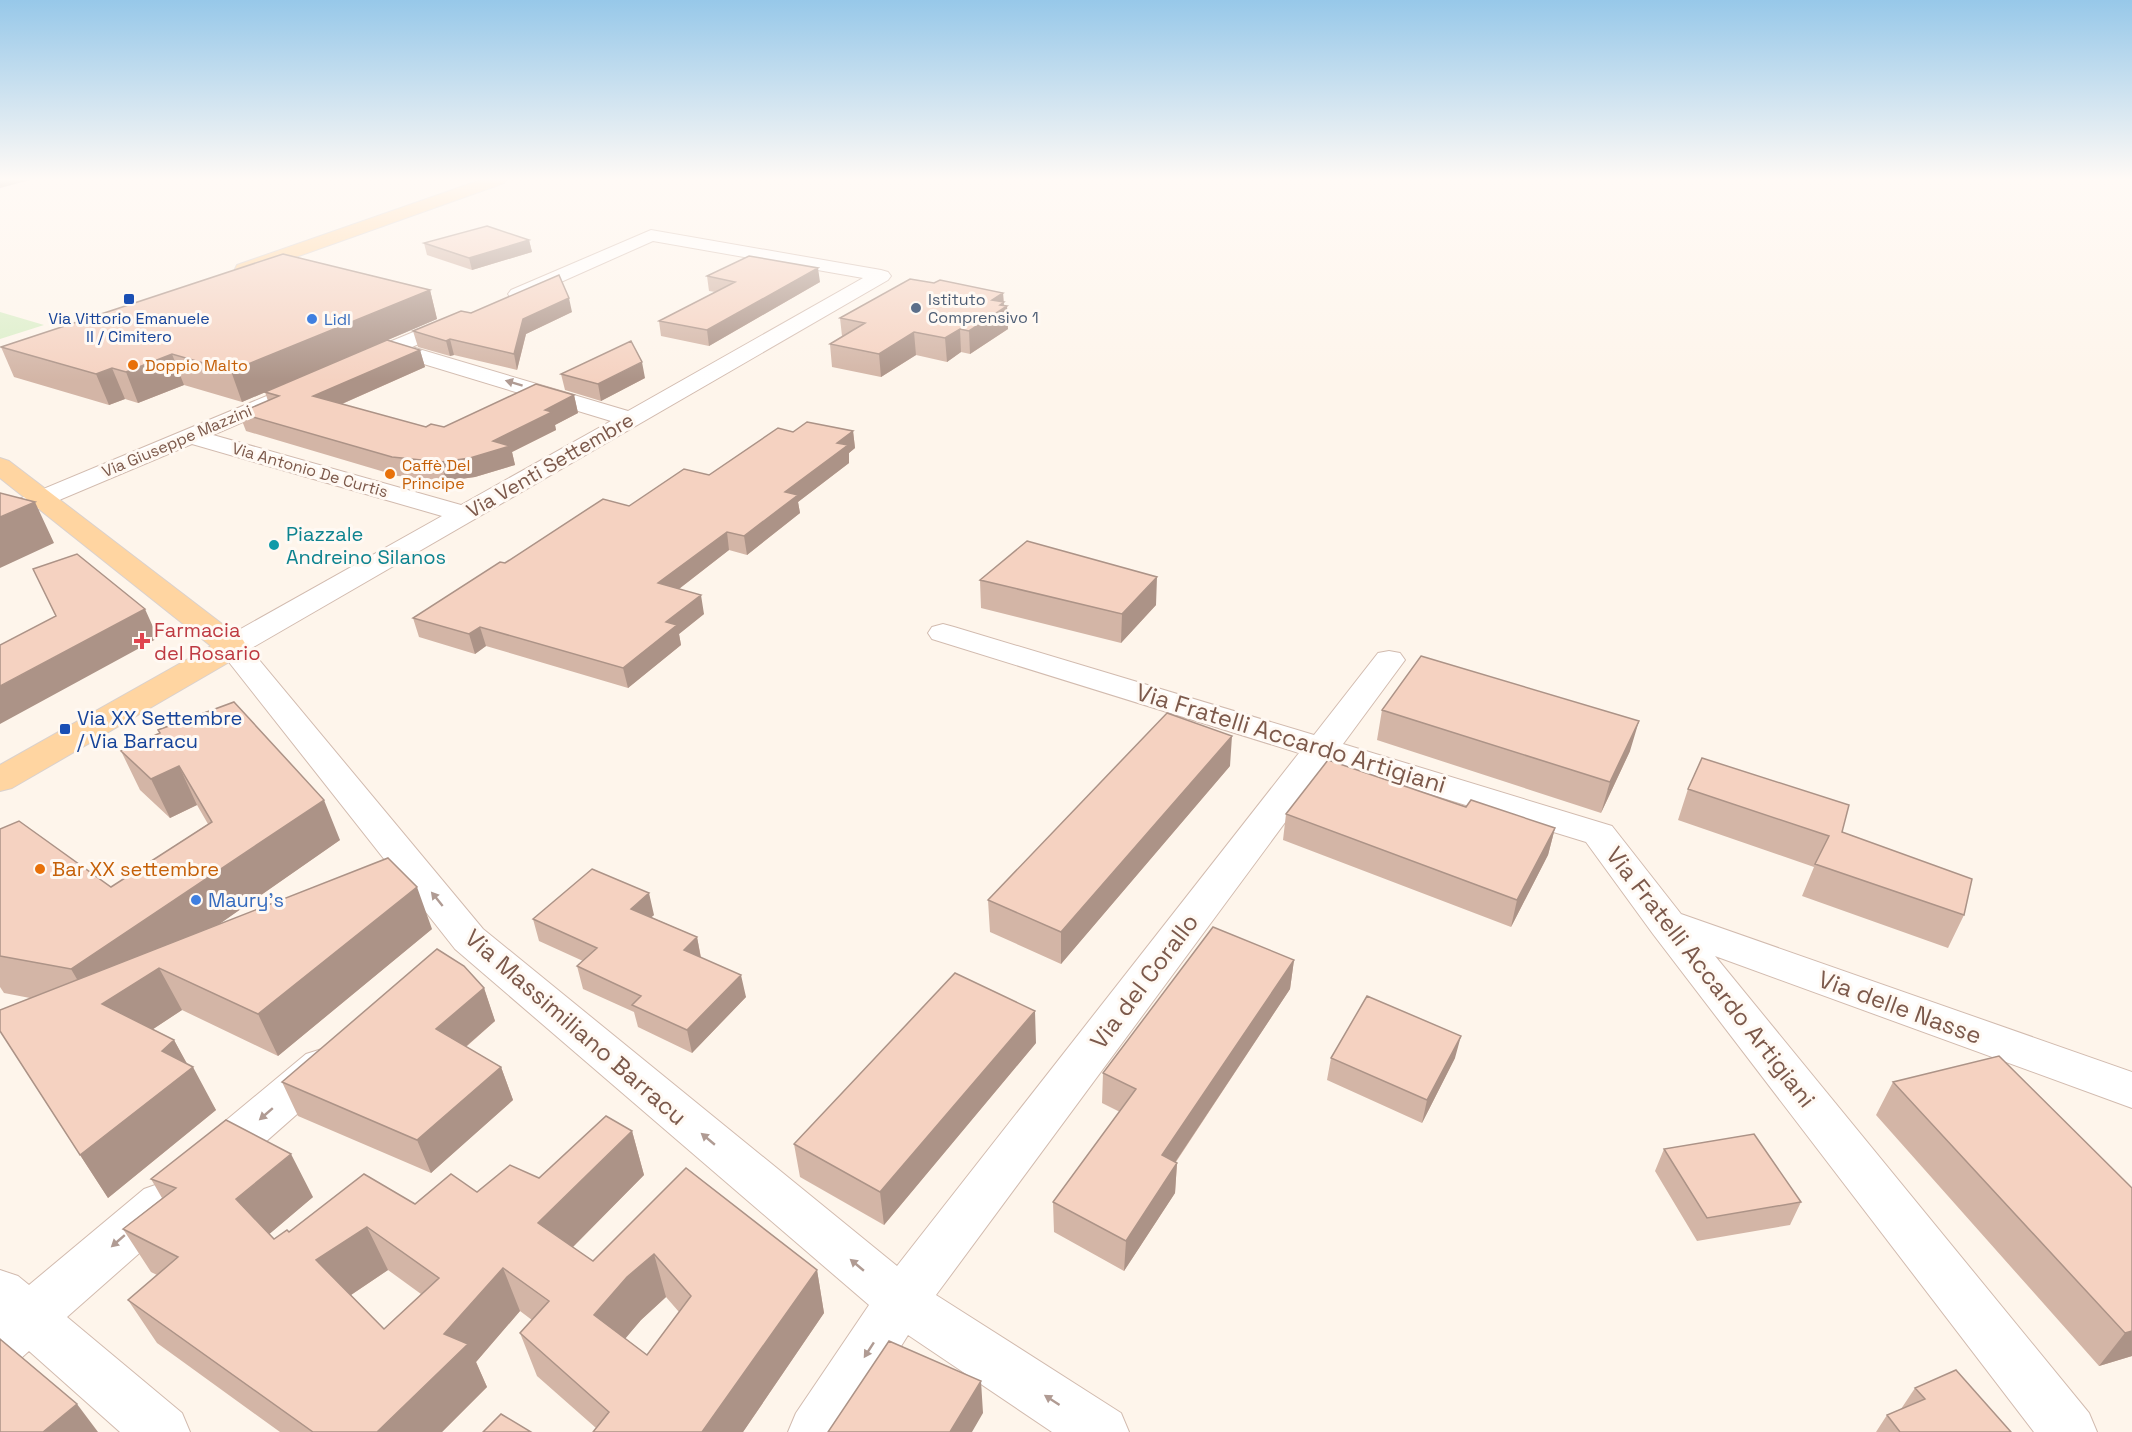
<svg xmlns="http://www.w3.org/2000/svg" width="2132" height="1432" viewBox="0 0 2132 1432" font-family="'Space Grotesk',sans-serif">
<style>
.green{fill:#daeec7}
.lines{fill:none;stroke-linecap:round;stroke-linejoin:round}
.minor-casing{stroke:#d2bbaf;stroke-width:2}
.primary-casing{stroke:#dad1cd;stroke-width:2}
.minor{fill:#fff;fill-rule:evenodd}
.primary{fill:#ffd5a1;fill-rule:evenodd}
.wall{fill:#d3b5a6;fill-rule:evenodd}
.shaded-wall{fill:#ac9387}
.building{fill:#f5d2c1;stroke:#ac9387;stroke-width:1.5;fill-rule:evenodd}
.oneway{fill:#b09b93}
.transit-dot{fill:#1a4fb4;stroke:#fff9f3;stroke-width:2}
.service-dot{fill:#5c6f8a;stroke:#fff9f3;stroke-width:2}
.shop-dot{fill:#3f7fe0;stroke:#fff9f3;stroke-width:2}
.food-dot{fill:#e8710a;stroke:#fff9f3;stroke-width:2}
.culture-dot{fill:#0f9aa8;stroke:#fff9f3;stroke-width:2}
.health-dot{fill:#e0444e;stroke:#fff9f3;stroke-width:2}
.labels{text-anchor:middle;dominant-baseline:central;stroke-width:6;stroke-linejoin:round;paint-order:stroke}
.far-service-label{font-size:16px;fill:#4e5e75;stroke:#fff9f3;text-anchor:start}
.far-transit-label{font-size:16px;fill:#164399;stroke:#fff9f3}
.far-shop-label{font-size:16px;fill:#366cbe;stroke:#fff9f3;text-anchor:start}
.far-food-label{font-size:16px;fill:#c56008;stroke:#fff9f3;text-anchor:start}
.far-street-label{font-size:16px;fill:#7c594b;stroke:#fff9f3}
.street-label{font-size:20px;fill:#7c594b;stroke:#fff9f3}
.culture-label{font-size:20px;fill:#0d838f;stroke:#fff9f3;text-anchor:start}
.health-label{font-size:20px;fill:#be3a42;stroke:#fff9f3;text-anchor:start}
.transit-label{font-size:20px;fill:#164399;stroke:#fff9f3;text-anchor:start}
.food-label{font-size:20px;fill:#c56008;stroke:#fff9f3;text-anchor:start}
.shop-label{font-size:20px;fill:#366cbe;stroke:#fff9f3;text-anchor:start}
.near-street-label{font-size:24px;fill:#7c594b;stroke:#fff9f3}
</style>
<rect width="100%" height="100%" fill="#fef5eb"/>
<path class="green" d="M0,312L44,325L0,339Z"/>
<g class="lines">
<defs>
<path id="minor" d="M651,230L881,270L888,272L891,276L888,280L250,649L483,929L897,1266L1299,753L932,639L928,633L932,627L943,624L954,627L1314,735L1378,653L1389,651L1400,653L1405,660L1343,744L1612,826L1681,914L2132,1072V1108L1715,956L2089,1413L2097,1432H2034L1653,934L1586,842L1329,763L936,1295L1121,1413L1129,1432H1052L908,1335L848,1432H788L796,1413L869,1305L455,949L217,647L221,640L442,516L192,444L0,525V507L281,390L289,392L292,397L289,402L213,435L461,505L611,421L394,355L369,367L361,369L353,367L350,362L353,357L457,314L464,316L467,320L464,324L412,347L628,411L863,278L653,241L525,298H511L508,294L511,290Z
M322,1049L338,1054L344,1066L338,1078L228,1175L211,1181L194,1175L187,1161L194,1147L306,1054Z
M161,1183L178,1189L185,1204L178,1219L67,1317L182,1413L190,1432H120L29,1351L19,1360L0,1367V1270L18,1276L29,1285L144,1189Z"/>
<path id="primary" d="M481,180H506L504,183L251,273H237L235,269L237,265Z
M0,458L9,461L243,640L247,647L243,654L12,788L0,791V765L211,646L0,478Z"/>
</defs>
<use href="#minor" class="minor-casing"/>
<use href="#primary" class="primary-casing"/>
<use href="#minor" class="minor"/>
<use href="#primary" class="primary"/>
</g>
<path class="wall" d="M529,240L532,252L472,270L427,255L424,243Z
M707,276L820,282L709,346L661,336L659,321L715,292L709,291Z
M430,290L437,319L242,402L184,385L138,403L125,399L109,405L14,377L1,347Z
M1003,293L1004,306H1007L1008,329L970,354L961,352L947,362L916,355L881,377L832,367L830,344L842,336L840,318Z
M572,312L526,334L517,370L454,355L450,356L418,347L413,331L471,313Z
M420,350L425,367L342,404L426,427H444L574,395L578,413L555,425L556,430L512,452L515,465L475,477L446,481L398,476L246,431L239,413L268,401L265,392Z
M561,374L645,378L601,401L565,390Z
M853,431L855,448L849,453V463L798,502L800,513L747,555L729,550L679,589L704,614L679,634L681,645L628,688L486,646L475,654L419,637L413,618L505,563L629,506L709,475L793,432Z
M980,580L1156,605L1121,643L981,608Z
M1382,710L1630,751L1601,813L1377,740Z
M160,733L340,840L219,924L432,929L278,1056L182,1010L153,1029L174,1040L187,1065L216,1110L108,1198L0,1031L30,998L4,993L0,987V829L111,887L208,824L197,805L170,818L140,790L121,751Z
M1230,766L1061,964L990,932L988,900Z
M1688,789L1842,832L1964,915L1948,948L1802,896L1814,867L1678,820Z
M1466,807L1555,828L1548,855L1511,927L1283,840L1286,814Z
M654,915L651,917L697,937L701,957L746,997L692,1053L638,1027L634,1012L583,989L577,966L583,961L539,941L533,919Z
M1294,960L1290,989L1176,1162L1177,1163L1175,1193L1124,1271L1054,1232L1053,1202L1120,1112L1102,1103L1103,1073Z
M484,988L495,1021L466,1047L501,1067L513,1100L431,1173L298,1116L282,1082Z
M1036,1043L884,1225L800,1177L794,1144Z
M1331,1058H1455L1422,1123L1327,1080Z
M1893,1082L2132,1188V1356L2099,1366L1876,1115Z
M632,1131L644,1175L573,1247L593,1261L686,1168L817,1270L824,1313L743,1432H593L596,1428L537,1376L520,1333L532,1320L520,1311L476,1362L487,1387L442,1432H280L157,1343L128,1300L157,1275L151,1272L123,1229L162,1198L151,1179L313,1197L269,1234L274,1239L289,1232L415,1204L477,1192L539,1178ZM388,1270L421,1294L384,1329L351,1295ZM666,1297L679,1312L647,1355L625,1338L641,1320Z
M1664,1149L1801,1202L1790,1225L1697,1241L1655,1171Z
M1915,1388L2011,1432H1876L1887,1415L1901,1409Z"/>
<path class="shaded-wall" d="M0,180H30L0,188Z
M529,240L532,252L472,270L469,258Z
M818,268L820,282L709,346L707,330Z
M430,290L437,319L242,402L231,371Z
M1003,293L1004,308L1007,306L1008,329L970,354L969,331L992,300Z
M569,298L572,312L526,334L517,370L514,354L523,319Z
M960,329L961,352L947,362L945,338Z
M914,332L916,355L881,377L879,354Z
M450,339L454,355L450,356L446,341Z
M420,350L425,367L319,414L313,396Z
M172,354L184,385L138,403L126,372Z
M642,362L645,378L601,401L598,384Z
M112,368L125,399L109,405L96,374Z
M574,395L578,413L555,425L556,430L512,452L515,465L475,477L446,481L441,462Z
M853,431L855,448L849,453V463L798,502L800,513L747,555L744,536L785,492L837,443Z
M35,502L54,543L0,568V517Z
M727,532L729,550L662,602L658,583Z
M1157,577L1156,605L1121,643L1122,614Z
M701,595L704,614L679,634L681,645L628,688L623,668L666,622Z
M145,609L158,638L0,724V686Z
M480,627L486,646L475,654L469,634Z
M1639,721L1630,751L1601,813L1610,782Z
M1232,736L1230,766L1061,964V932Z
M179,766L197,805L170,818L151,779Z
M324,800L340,840L132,985L159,968L182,1010L126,1047L95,1010L71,969Z
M1555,828L1548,855L1511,927L1517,900Z
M417,887L432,929L278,1056L258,1014Z
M649,893L654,915L637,930L631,909Z
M697,937L701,959L684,950Z
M1294,960L1290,989L1160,1185L1162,1155Z
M741,975L746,997L692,1053L687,1030Z
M484,988L495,1021L448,1062L436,1029Z
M1035,1011L1036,1043L884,1225L880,1192Z
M1461,1036L1455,1058L1422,1123L1427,1100Z
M174,1040L190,1069L193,1067L216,1110L108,1198L80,1155L162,1051Z
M501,1067L513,1100L431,1173L417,1140Z
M632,1131L644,1175L554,1266L538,1223Z
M291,1154L313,1197L260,1242L236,1199Z
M1177,1163L1175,1193L1124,1271L1126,1241Z
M367,1227L388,1270L339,1303L316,1260Z
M654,1254L666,1297L641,1320L609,1358L594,1315L627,1277Z
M503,1268L520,1311L476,1362L487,1387L442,1432H377L444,1334Z
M817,1270L824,1313L743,1432H702Z
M2132,1331V1356L2099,1366L2125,1333Z
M981,1381L983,1413L972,1432H950Z
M77,1404L98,1432H43Z"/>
<path class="building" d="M487,226L529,240L469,258L424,243Z
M283,254L430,290L231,371L172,354L126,372L112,368L96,374L1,347Z
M749,256L818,268L707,330L659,321L735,282L707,276Z
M559,275L569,298L523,319L514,354L450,339L446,341L413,331L461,311L471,313Z
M910,279L934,283L940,280L1003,293L992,300L1004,302L1000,305L1007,306L969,331L960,329L945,338L914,332L879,354L830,344L865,323L840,318Z
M387,340L420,350L313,396L426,427L431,424L444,427L536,384L574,395L545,410L552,412L493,441L510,446L470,458L441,462L392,457L239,413L279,396L265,392Z
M631,341L642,362L598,384L561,374Z
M807,422L853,431L837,443L848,445L785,492L798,495L744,536L727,532L658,583L701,595L666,622L677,625L623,668L480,627L469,634L413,618L500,562L505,563L603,499L629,506L684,469L709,475L778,428L793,432Z
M0,493L35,502L0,517Z
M1027,541L1157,577L1122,614L980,580Z
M77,554L145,609L0,686V645L56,616L33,569Z
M1421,656L1639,721L1610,782L1382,710Z
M234,702L324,800L71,969L0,956V829L19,821L111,887L212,822L179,766L151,779L121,751L160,733L158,730Z
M1167,713L1232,736L1061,932L988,900Z
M1702,758L1849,805L1842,832L1972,879L1964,915L1815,864L1829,836L1688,789Z
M1328,760L1466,807L1471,800L1555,828L1517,900L1286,814Z
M388,858L417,887L258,1014L159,968L102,1004L174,1040L162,1051L193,1067L80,1155L0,1031V1010Z
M592,869L649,893L631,909L697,937L684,950L741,975L687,1030L632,1005L641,996L577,966L597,948L533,919Z
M1213,927L1294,960L1162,1155L1177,1163L1126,1241L1053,1202L1136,1089L1103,1073Z
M437,949L464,966L484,988L436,1029L501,1067L417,1140L282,1082Z
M955,973L1035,1011L880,1192L794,1144Z
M1367,996L1461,1036L1427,1100L1331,1058Z
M1999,1056L2132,1188V1331L2125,1333L1893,1082Z
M606,1116L632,1131L538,1223L593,1261L686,1168L817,1270L702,1432H593L609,1412L520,1333L549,1301L503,1268L444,1334L468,1344L377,1432H313L128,1300L178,1257L123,1229L176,1188L151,1179L226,1120L291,1154L236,1199L274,1239L287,1230L289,1232L364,1174L415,1204L451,1174L477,1192L510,1165L539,1178ZM367,1227L439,1278L384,1329L316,1260ZM654,1254L691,1296L647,1355L594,1315L627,1277Z
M1754,1134L1801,1202L1707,1218L1664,1149Z
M0,1339L77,1404L43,1432H0Z
M889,1341L981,1381L950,1432H828Z
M1956,1370L2011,1432H1900L1887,1415L1925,1399L1915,1388Z
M501,1414L531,1432H483Z"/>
<defs><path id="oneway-solid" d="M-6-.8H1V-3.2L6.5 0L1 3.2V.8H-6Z" transform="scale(1.5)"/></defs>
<g class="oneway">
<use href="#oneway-solid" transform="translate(514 383) rotate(-163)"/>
<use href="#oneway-solid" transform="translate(437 899) rotate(-129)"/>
<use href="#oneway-solid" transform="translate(266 1114) rotate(139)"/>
<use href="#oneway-solid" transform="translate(708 1139) rotate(-140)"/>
<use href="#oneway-solid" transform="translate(118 1241) rotate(139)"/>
<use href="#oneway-solid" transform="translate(857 1265) rotate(-140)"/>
<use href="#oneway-solid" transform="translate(869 1350) rotate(123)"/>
<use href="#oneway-solid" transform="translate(1052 1400) rotate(-147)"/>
</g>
<linearGradient id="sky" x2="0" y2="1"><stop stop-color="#97c8e9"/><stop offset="0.47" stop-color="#fffaf6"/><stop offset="1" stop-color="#fffaf6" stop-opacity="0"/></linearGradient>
<rect width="2132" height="381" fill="url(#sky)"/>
<g class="transit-dot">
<rect x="123" y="293" width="12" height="12" rx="3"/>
<rect x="59" y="723" width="12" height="12" rx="3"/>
</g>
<circle class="service-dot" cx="916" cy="308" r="6"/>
<g class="shop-dot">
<circle cx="312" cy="319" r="6"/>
<circle cx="196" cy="900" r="6"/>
</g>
<g class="food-dot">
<circle cx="133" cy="365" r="6"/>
<circle cx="390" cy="474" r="6"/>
<circle cx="40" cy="869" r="6"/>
</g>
<circle class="culture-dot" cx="274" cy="545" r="6"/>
<path class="health-dot" d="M139 632h6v6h6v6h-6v6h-6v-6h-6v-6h6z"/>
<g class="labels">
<g class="far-service-label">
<text x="928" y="299">Istituto<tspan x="928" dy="18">Comprensivo 1</tspan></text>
</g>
<g class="far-transit-label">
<text x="129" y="318">Via Vittorio Emanuele<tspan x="129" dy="18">II / Cimitero</tspan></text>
</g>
<g class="far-shop-label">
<text x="324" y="319">Lidl</text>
</g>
<g class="far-food-label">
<text x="145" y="365">Doppio Malto</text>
<text x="402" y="465">Caffè Del<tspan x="402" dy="18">Principe</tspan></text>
</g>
<g class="far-street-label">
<text transform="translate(177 441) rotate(-23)">Via Giuseppe Mazzini</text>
<text transform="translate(310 470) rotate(16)">Via Antonio De Curtis</text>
</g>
<g class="street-label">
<text transform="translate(550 465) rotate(-30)">Via Venti Settembre</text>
</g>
<g class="culture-label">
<text x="286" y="534">Piazzale<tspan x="286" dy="23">Andreino Silanos</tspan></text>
</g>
<g class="health-label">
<text x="154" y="630">Farmacia<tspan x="154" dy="23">del Rosario</tspan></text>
</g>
<g class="transit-label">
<text x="77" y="718">Via XX Settembre<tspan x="77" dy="23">/ Via Barracu</tspan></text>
</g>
<g class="food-label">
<text x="52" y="869">Bar XX settembre</text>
</g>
<g class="shop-label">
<text x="208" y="900">Maury's</text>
</g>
<g class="near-street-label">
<text transform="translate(1291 738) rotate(17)">Via Fratelli Accardo Artigiani</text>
<text transform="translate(1711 977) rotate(52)">Via Fratelli Accardo Artigiani</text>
<text transform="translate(1144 981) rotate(-53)">Via del Corallo</text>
<text transform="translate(1900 1007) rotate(20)">Via delle Nasse</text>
<text transform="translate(576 1027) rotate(41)">Via Massimiliano Barracu</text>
</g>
</g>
</svg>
